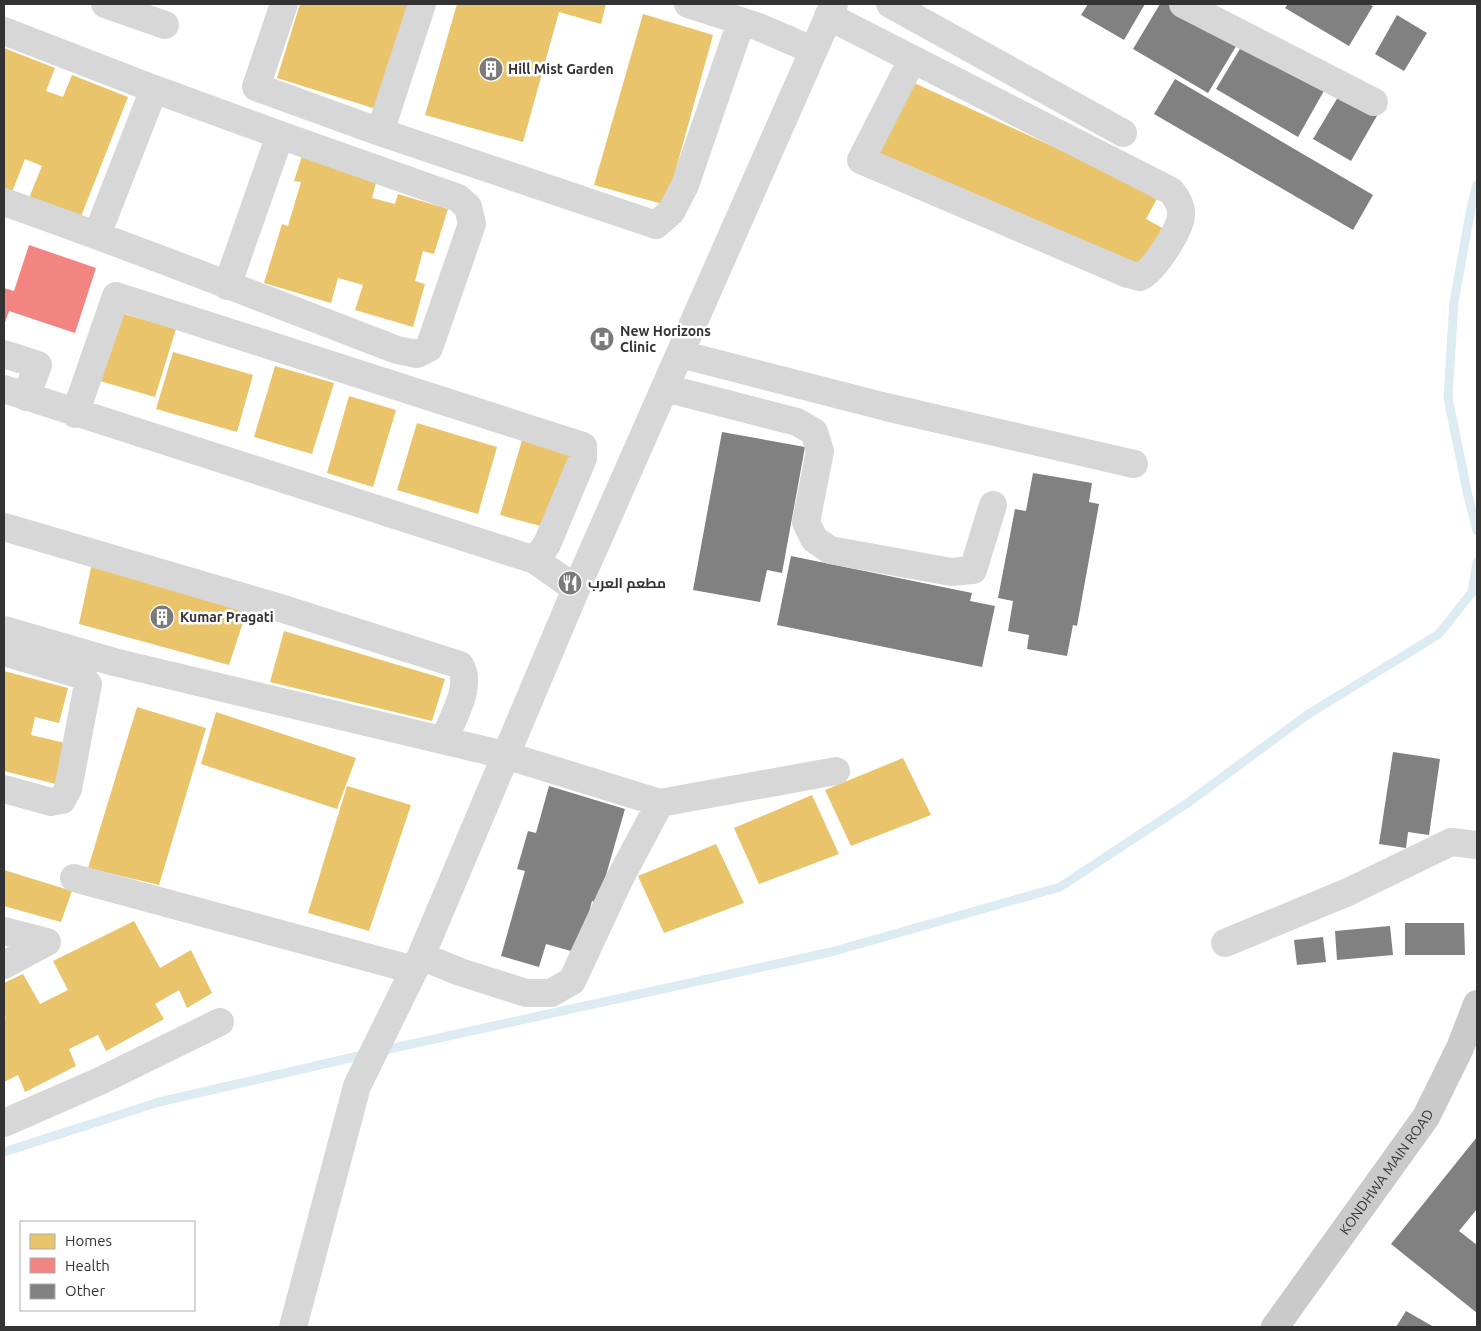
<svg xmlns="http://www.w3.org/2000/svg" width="1481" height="1331" viewBox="0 0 1481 1331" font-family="Ubuntu,Cairo,sans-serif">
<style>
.homes{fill:#e9c46a}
.health{fill:#f28482}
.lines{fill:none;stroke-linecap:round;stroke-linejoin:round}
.stream{stroke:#ddebf3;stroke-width:9}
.building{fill:#818181}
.minor{stroke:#d7d7d7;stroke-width:28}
.major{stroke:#cacaca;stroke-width:28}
.labels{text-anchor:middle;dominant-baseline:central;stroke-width:5;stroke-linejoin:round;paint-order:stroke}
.poi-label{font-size:14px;font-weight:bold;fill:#333;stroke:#fff;text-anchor:start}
.street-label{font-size:14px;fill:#333;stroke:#fff}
</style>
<rect width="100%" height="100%" fill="#fff"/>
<path class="homes" d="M300,4H410L376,109L277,78Z
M457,4H606L601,24L559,12L523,142L425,115Z
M643,14L713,35L666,205L594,185Z
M4,48L55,68L46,91L63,97L72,75L128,97L80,219L29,198L42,166L25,159L12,192L4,189Z
M910,81L1159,195L1146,219L1166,230L1146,268L876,153Z
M304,150L379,172L372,198L395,204L398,194L448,209L434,254L423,251L415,281L425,284L413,327L355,310L363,285L338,278L331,303L264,283L282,224L288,226L301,182L294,181Z
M121,313L176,329L155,397L100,381Z
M173,352L253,375L237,432L156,409Z
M275,366L334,383L312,454L254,437Z
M349,396L396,410L373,487L327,473Z
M417,423L497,447L478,514L397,490Z
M523,437L575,453L544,527L500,515Z
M92,563L247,610L229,665L79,624Z
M284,631L445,679L432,721L270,682Z
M4,671L68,688L59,723L35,717L31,735L65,743L56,784L4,771Z
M137,707L206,728L159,885L88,868Z
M216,712L356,758L337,809L201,764Z
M903,758L931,815L851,846L825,790Z
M347,786L411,805L369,931L308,913Z
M812,795L839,854L759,884L734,828Z
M716,844L744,903L664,933L638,876Z
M4,870L72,891L61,922L4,906Z
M134,921L160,968L191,950L212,993L187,1008L179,990L155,1004L164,1019L106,1051L98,1035L69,1049L76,1066L25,1092L18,1075L4,1082V1019L6,1018L4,1014V983L23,974L40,1004L68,990L53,961Z"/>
<path class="health" d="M29,245L96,268L75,333L9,311L4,325V288L14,291Z"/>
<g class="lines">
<path class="stream" d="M1477,185L1471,208L1454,302L1448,398L1468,496L1477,531
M380,1051L831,952L1060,887L1186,804L1307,715L1439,634L1472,592L1477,562
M4,1152L159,1102L367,1054"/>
</g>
<path class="building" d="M1088,4H1145L1124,40L1081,15Z
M1160,4H1172L1238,43L1208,93L1133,49Z
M1288,4H1368L1373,6L1349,46L1285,8Z
M1397,15L1427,33L1404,71L1375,54Z
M1244,42L1325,89L1298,137L1216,89Z
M1175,79L1373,195L1353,230L1154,114Z
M1341,92L1378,114L1351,161L1313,139Z
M722,432L805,447L782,573L767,570L760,602L693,590Z
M1033,473L1092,483L1089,502L1099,504L1077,626L1073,625L1067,656L1027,649L1029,635L1008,631L1013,601L998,598L1015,509L1026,511Z
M791,556L972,593L970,601L995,606L982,667L777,625Z
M1393,752L1440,759L1429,835L1408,832L1406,848L1379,844Z
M549,786L625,809L598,903L592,901L578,953L546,944L539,967L501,956L525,871L517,869L528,831L536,833Z
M1405,923H1464L1465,955H1405Z
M1390,926L1393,955L1337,960L1335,931Z
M1323,937L1326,962L1297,965L1294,940Z
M1477,1137V1209L1459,1231L1477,1245V1313L1391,1244Z
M1406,1311L1434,1327H1396Z"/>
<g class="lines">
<path class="minor" d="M105,4L165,25
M284,4L256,87L380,132L656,225L671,212L685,185L741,22
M688,4L759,27L812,50
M890,4L1123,133
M1183,4L1374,102
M828,16L1171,191C1177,198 1182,207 1181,216C1179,232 1154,270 1140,277L1128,274L861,160L912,60
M4,31L154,89
M380,132L422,4
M4,202C136,248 266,300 397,350L417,354L429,348L472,224L468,207L458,198L280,135L227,286
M97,235L154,89L280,135
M4,354L38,365L26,397
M680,354L886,407L1134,464
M665,388L797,422L814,432L820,451L806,522L814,539L830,550L951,572L973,570L993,505
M4,389L535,560L576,589
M75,414L116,296L583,446V458L547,544L535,560
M4,527L277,607L460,665C473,686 452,719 444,740
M4,630L114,662L505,755L660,803L836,771
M4,652L81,675L88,684L68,789L62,800L51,802L4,789
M74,878L414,970
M4,931L47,942L4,965
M1225,943L1348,892L1451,842L1477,845
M421,956L460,972L526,993H551L572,981L619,880L660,803
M4,1123L100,1081L220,1022
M293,1327L357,1086L421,956L576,589L834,4"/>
<path class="major" id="s1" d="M1275,1327L1426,1117L1460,1048L1477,1004"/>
</g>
<defs>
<symbol id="building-disc" viewBox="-11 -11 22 22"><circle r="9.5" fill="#7a7a7a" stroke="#fff"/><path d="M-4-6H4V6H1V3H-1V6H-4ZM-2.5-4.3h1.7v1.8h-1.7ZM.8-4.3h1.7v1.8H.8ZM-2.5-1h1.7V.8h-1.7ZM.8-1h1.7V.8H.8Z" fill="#fff"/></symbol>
<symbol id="hospital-disc" viewBox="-11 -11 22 22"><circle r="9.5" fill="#7a7a7a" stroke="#fff"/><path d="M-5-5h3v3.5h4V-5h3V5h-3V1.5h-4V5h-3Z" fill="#fff"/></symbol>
<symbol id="restaurant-disc" viewBox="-11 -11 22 22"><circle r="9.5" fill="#7a7a7a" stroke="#fff"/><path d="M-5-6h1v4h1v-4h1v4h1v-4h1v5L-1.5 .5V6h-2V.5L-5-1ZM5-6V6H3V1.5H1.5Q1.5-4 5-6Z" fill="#fff"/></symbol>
</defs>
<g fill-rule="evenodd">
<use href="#building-disc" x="477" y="55" width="28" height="28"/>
<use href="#hospital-disc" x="588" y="325" width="28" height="28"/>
<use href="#restaurant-disc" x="556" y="569" width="28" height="28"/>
<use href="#building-disc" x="148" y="603" width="28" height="28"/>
</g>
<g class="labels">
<g class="poi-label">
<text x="508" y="69">Hill Mist Garden</text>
<text x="620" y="331">New Horizons<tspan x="620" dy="16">Clinic</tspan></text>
<text x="588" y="583">مطعم العرب</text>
<text x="180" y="617">Kumar Pragati</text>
</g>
<g class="street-label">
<text stroke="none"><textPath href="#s1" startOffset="191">KONDHWA MAIN ROAD</textPath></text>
</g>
</g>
<rect width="1481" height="1331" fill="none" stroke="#333333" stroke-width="10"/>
<rect x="20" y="1221" width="175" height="90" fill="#ffffff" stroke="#adadad"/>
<rect x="30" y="1234" width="25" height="15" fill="#e9c46a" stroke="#adadad"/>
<text x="65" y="1246" font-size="15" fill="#333333">Homes</text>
<rect x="30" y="1258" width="25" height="15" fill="#f28482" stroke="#adadad"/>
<text x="65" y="1271" font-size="15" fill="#333333">Health</text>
<rect x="30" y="1284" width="25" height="15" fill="#818181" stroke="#adadad"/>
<text x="65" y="1296" font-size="15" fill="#333333">Other</text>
</svg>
